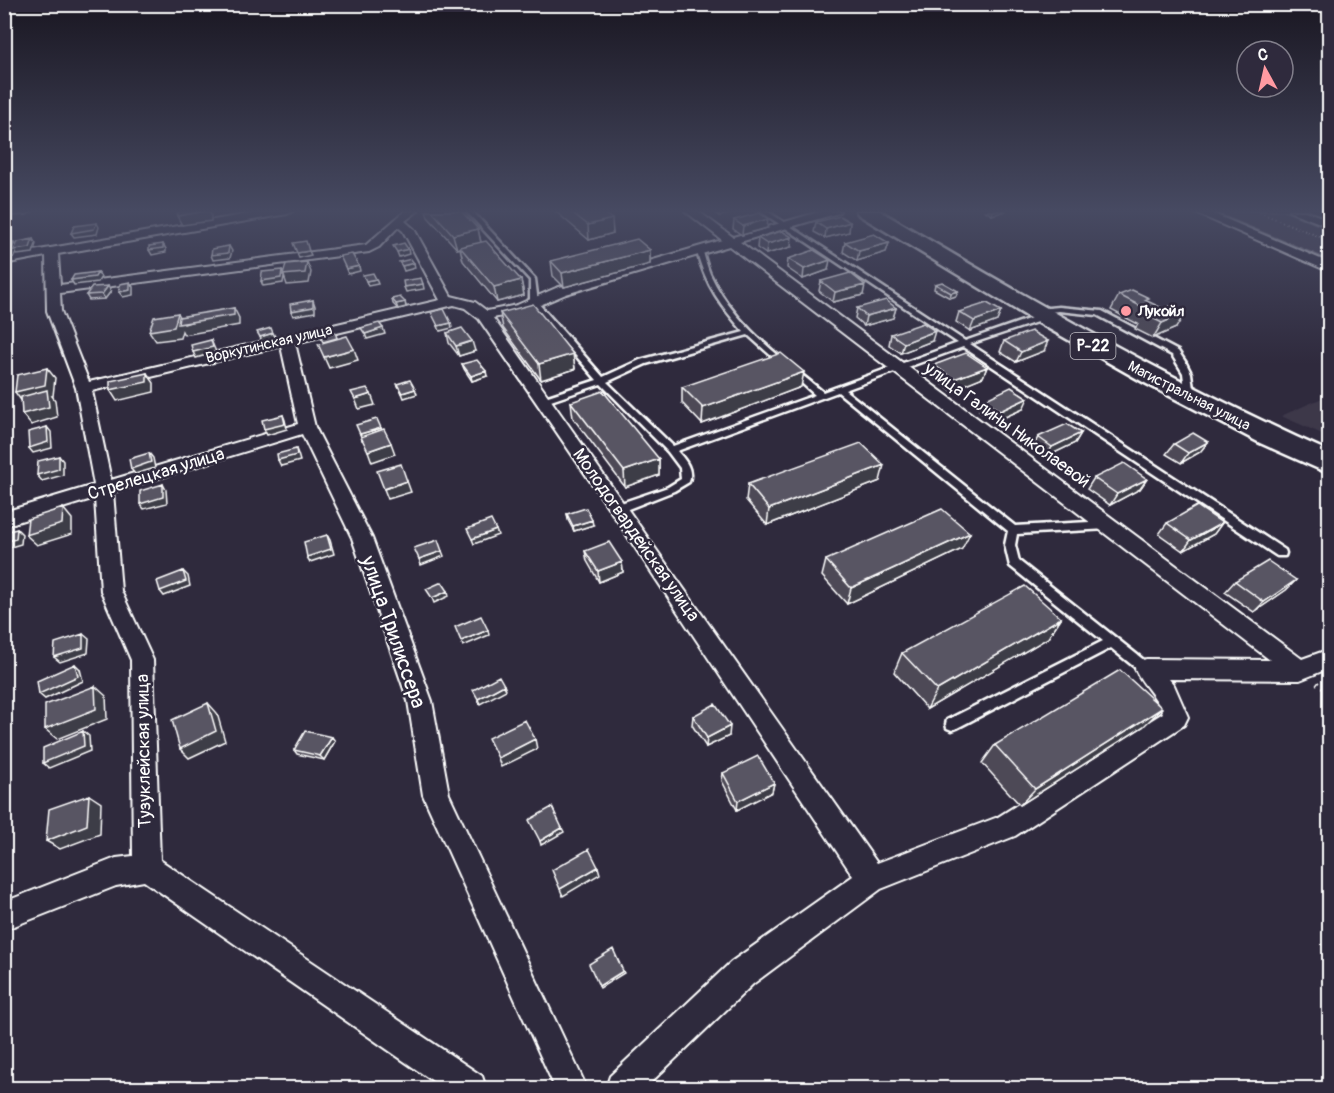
<svg xmlns="http://www.w3.org/2000/svg" width="1334" height="1093" viewBox="0 0 1334 1093" font-family="Pangolin,sans-serif">
<style>
.built{fill:#3c3749}
.green{fill:#464152;stroke:#a2a0a8;stroke-width:1.5}
.lines{fill:none;stroke-linecap:round;stroke-linejoin:round}
.service-casing{stroke:#fff;stroke-width:5}
.minor-casing{stroke:#fff;stroke-width:4}
.trunk-casing{stroke:#fff;stroke-width:5}
.path-far1{stroke:#fff;stroke-width:2;stroke-dasharray:1 3;stroke-linecap:butt}
.path{stroke:#fff;stroke-width:4.5;stroke-dasharray:1.5 5;stroke-linecap:butt}
.service{fill:#2f2a3d;fill-rule:evenodd}
.minor{fill:#2f2a3d;fill-rule:evenodd}
.trunk{fill:#2f2a3d;fill-rule:evenodd}
.wall{fill:#4d4956;stroke:#fff;stroke-width:1.5}
.shaded-wall{fill:#3e3c46;stroke:#fff;stroke-width:1.5}
.building{fill:#595564;stroke:#fff;stroke-width:1.5}
.poi-dot{fill:#ff9aa2;stroke:#2f2a3d;stroke-width:2}
.labels{text-anchor:middle;dominant-baseline:central;stroke-width:5;stroke-linejoin:round;paint-order:stroke}
.far-poi-label{font-size:15px;font-weight:bold;fill:#fff;stroke:#2f2a3d;text-anchor:start}
.far-street-label{font-size:15px;fill:#fff;stroke:#2f2a3d}
.shield{fill:#2f2a3d;stroke:#c1bfc5;stroke-width:1.5}
.shield-label{font-size:16px;font-weight:bold;fill:#fff}
.street-label{font-size:18px;fill:#fff;stroke:#2f2a3d}
.near-street-label{font-size:21px;fill:#fff;stroke:#2f2a3d}
</style>
<rect width="100%" height="100%" fill="#2f2a3d"/>
<filter id="ink" filterUnits="userSpaceOnUse"><feTurbulence type="fractalNoise" baseFrequency=".0167" numOctaves="2"/><feDisplacementMap in="SourceGraphic" scale="12" xChannelSelector="R" yChannelSelector="G"/><feConvolveMatrix kernelMatrix="1 2 1 2 8 2 1 2 1" color-interpolation-filters="sRGB"/></filter>
<g filter="url(#ink)">
<path class="built" d="M1329,395V437L1281,416Z"/>
<path class="green" d="M1212,211H1284L1329,229V260Z"/>
<g class="lines">
<defs>
<path id="service" d="M466,211H472L535,279L538,303L603,377L640,360L744,332C721,306 706,285 697,252L700,250L703,252C705,259 707,267 710,274C733,324 782,358 823,392L958,343L760,211H767L965,341L1040,315H1046V319L970,344L1285,550L1286,553L1285,556H1277L963,347L845,390L1015,526L1108,521L1113,525L1108,529L1017,534L1015,545L1019,561L1150,665L1152,669L1150,673L1146,674L1142,673L1111,648L957,728L952,730L947,728L946,724L947,720L1103,641L1010,566L1005,545L1008,531L838,392L677,451C686,461 693,469 689,482L674,491L623,511H615L614,508L615,505L668,487L681,479L680,468L668,452L601,384L545,403H539V399L597,380L530,303V280ZM748,335L815,395L673,446L607,382L646,364Z
M1059,307L1102,311L1178,351L1186,363L1191,373L1194,397L1190,400L1186,397L1183,373L1172,355L1097,315L1059,311L1038,313L1034,311L1038,309Z"/>
<path id="minor" d="M4,211H32L26,214L4,215Z
M266,211H293L287,214L58,254L60,285L366,245L405,211H418L405,221L414,229L451,296L475,302L487,311L517,305L556,288L722,240L685,211H698L733,237L822,211H840L838,213L740,242L1302,659L1330,649V668L1300,680L1169,679L1174,685L1188,717L1184,725L1015,836L881,889L753,984L645,1088H606L610,1076L731,962L853,876L612,513L479,319L465,308L454,305L295,343L315,427L372,538L432,701L449,794L587,1088H555L427,804L423,795L408,701L352,538L302,434L113,492L121,591L153,660L160,860L482,1076L486,1088H443L144,881L116,886L4,930V902L116,858L133,856L131,660L101,591L95,498L4,526V512L94,485L76,388L47,311L46,256L4,264V256ZM398,227L403,231L440,300L89,382L61,311L60,293L369,252L379,247ZM729,246L1270,660L1146,659L1138,662L1135,669C1143,686 1155,694 1163,713L998,817L877,863L493,318L526,311L566,294ZM281,346L298,424L111,480L92,391Z
M1191,211H1207L1330,263V272Z
M1289,211H1305L1330,220V227Z"/>
<path id="trunk" d="M856,211H880C1026,298 1174,383 1330,452V474L1260,443L1143,382L1028,317L859,215Z"/>
</defs>
<use href="#service" class="service-casing"/>
<use href="#minor" class="minor-casing"/>
<use href="#trunk" class="trunk-casing"/>
<path class="path-far1" d="M1256,211L1330,241"/>
<path class="path" d="M1317,683L1330,693"/>
<use href="#service" class="service"/>
<use href="#minor" class="minor"/>
<use href="#trunk" class="trunk"/>
</g>
<path class="wall" d="M426,211H461L478,229L481,242L521,280L524,295L497,302L463,261L460,248L457,249L428,217Z
M555,211H601L613,233L589,240Z
M711,211H741L719,216Z
M985,211H1006L992,215Z
M734,220L767,228L742,235L733,229Z
M816,222H850L849,232L825,238L814,232Z
M758,238L791,247L766,254L757,248Z
M845,242L889,243L886,252L857,261L843,252Z
M650,250V264L564,287L553,276L551,261Z
M788,259L828,270L803,279L787,268Z
M821,281L863,295L833,302L819,291Z
M935,284L958,291L956,296L950,298L934,289Z
M111,291L105,299L89,300L86,295Z
M1119,295L1147,301L1176,328L1153,338L1135,329L1138,324L1111,310Z
M392,299L405,302L406,307L398,309L393,304Z
M857,308H896L893,318L864,326L855,318Z
M1001,311L997,321L970,331L956,322L959,312Z
M500,313L573,354L575,369L541,380L503,328Z
M447,333L475,351L459,356L449,343Z
M891,334L932,341L901,353L889,345Z
M1004,341L1044,351L1016,362L1000,352Z
M462,364L487,376L472,381L464,369Z
M934,365L987,367L983,377L951,390L931,375Z
M682,387H801L702,424L682,403Z
M984,400L1023,409L996,421L979,410Z
M571,402L659,459V475L625,487L573,418Z
M1081,433L1075,443L1046,457L1033,448L1038,437Z
M1208,442L1200,452L1181,463L1166,454L1174,444Z
M1094,478L1147,479L1140,489L1110,505L1087,489Z
M880,481L767,525L746,500L748,484Z
M567,514L593,525L574,531L568,520Z
M1167,523H1222L1214,534L1183,551L1159,534Z
M962,549L847,604L822,576L826,560Z
M585,551L622,562L623,572L599,582L587,561Z
M1296,580L1286,590L1254,612L1225,592L1235,581Z
M1061,618L1048,638L927,709L894,672L902,653Z
M693,716L729,736L706,747L692,725Z
M1144,726L1020,805L982,763L995,745Z
M335,741L324,760L297,754L294,750Z
M723,773L774,783L772,792L737,810L722,781Z"/>
<path class="shaded-wall" d="M206,211H209L211,215V221L182,225L177,216Z
M719,211H741L719,216Z
M993,211H1006L992,215Z
M612,219L613,233L589,240L588,225Z
M768,219L767,228L742,235L743,226Z
M850,222L849,232L825,238L826,229Z
M97,223L99,227L97,234L74,237L71,233Z
M478,229L481,243L457,249L453,235Z
M792,237L791,247L766,254L767,244Z
M33,239L36,244L33,253L17,255L16,253L14,257L4,258V253L14,243L17,248Z
M889,243L886,252L857,261L859,251Z
M163,244L166,249V252L152,255L149,250Z
M229,246L232,251L230,258L213,260L211,255Z
M408,249L409,254L399,257L397,252Z
M650,250V264L564,287L562,273Z
M309,251L311,255L299,258L297,253Z
M830,260L828,270L803,279L804,269Z
M307,262L311,272L309,283L287,285L284,276L283,283L263,286L261,281L282,270L284,275Z
M414,263L415,268L404,271L402,266Z
M359,266L360,271L348,274L346,269Z
M98,272L101,277L98,282L74,285L71,280Z
M376,279L378,284L368,286L366,281Z
M521,280L524,295L497,302L494,287Z
M130,282L133,287V295L123,297L119,292Z
M423,284L424,289L406,292L404,287Z
M865,285L863,295L833,302L835,292Z
M108,286L111,291L105,299L102,294Z
M958,291L956,296L950,298L951,293Z
M313,300L315,306V312L293,316L291,311Z
M405,302L406,307L398,309L396,304Z
M234,308L239,318V325L184,335L182,331L180,338L156,341L149,331L178,313L184,324Z
M896,308L893,318L864,326L866,316Z
M1001,311L997,321L970,331L974,321Z
M1185,313L1176,328L1153,338L1162,323Z
M451,323L452,328L440,331L438,326Z
M383,328L385,334L367,339L365,334Z
M935,331L932,341L901,353L904,343Z
M273,333L276,338L262,342L260,337Z
M211,340L216,352L196,358L193,352Z
M472,341L475,351L459,356L456,346Z
M1048,341L1044,351L1016,362L1021,352Z
M354,349L358,360L329,368L324,357Z
M573,354L575,369L541,380L539,364Z
M987,367L983,377L951,390L954,379Z
M47,368L55,378L53,396H52L55,400L57,417L31,425L22,414L23,403L15,392Z
M486,371L487,376L472,381L471,376Z
M804,372L801,387L702,424L703,408Z
M147,373L154,383V392L117,401L110,390Z
M415,389L417,394L404,398L402,393Z
M371,394L375,405L359,409L355,399Z
M1028,398L1023,409L996,421L1000,411Z
M283,415L285,420L287,429L267,435L264,429Z
M47,427L51,432L52,448L33,453L29,448Z
M381,428L383,433L362,440L360,434Z
M1081,433L1075,443L1046,457L1052,447Z
M1208,442L1200,452L1181,463L1188,453Z
M391,443L395,454L372,462L368,451Z
M296,449L298,454L300,461L281,466L278,460Z
M149,453L153,458L155,468L135,474L131,469Z
M59,456L63,461V475L42,481L37,475Z
M659,459V475L625,487L624,471Z
M884,465L880,481L767,525L769,509Z
M1147,479L1140,489L1110,505L1117,494Z
M407,481L411,492L388,499L384,489Z
M163,484L166,490L167,503L144,509L140,504Z
M63,508L72,519V534L37,545L26,535Z
M592,520L593,525L574,531L573,526Z
M1222,523L1214,534L1183,551L1191,540Z
M17,529L22,534L21,544L4,549V542Z
M496,530L498,535L474,544L472,539Z
M970,533L962,549L847,604L851,588Z
M327,535L330,540L334,554L310,562L307,557Z
M442,551L444,556L421,565L419,559Z
M622,562L623,572L599,582L598,571Z
M183,571L188,576L190,586L164,596L160,591Z
M1296,580L1286,590L1254,612L1264,602Z
M448,591L449,596L434,603L432,598Z
M1061,618L1048,638L927,709L937,690Z
M488,630L489,635L463,646L461,641Z
M83,634L89,639L88,653L60,662L54,657Z
M75,664L80,669L83,681L45,699L39,694Z
M504,685L506,690L480,704L478,699Z
M95,686L106,696L107,719L57,739L45,729Z
M208,703L217,713L225,741L189,758L180,749Z
M1162,708L1144,726L1020,805L1035,789Z
M730,726L729,736L706,747L707,738Z
M83,731L89,736L90,751L49,768L43,763Z
M332,737L335,741L324,760L320,756Z
M535,739L537,749L501,767L498,758Z
M774,783L772,792L737,810L738,801Z
M89,795L101,803L100,834L60,849L46,841Z
M562,828L564,832L541,845L540,841Z
M598,867L600,874L563,896L560,889Z
M623,971L624,973L600,988L599,986Z"/>
<path class="building" d="M178,211H206L177,216Z
M432,211H461L478,229L453,235Z
M570,211H601L612,219L588,225Z
M759,213L768,219L743,226L734,220Z
M840,216L850,222L826,229L816,222Z
M97,223L94,229L71,233L74,226Z
M782,231L792,237L767,244L758,238Z
M874,234L889,243L859,251L845,242Z
M33,239L30,248L14,250L18,242Z
M637,239L650,250L562,273L551,261Z
M306,241L309,251L297,253L293,243Z
M486,241L521,280L494,287L460,247Z
M14,243L11,252L4,253V244Z
M404,243L408,249L397,252L393,246Z
M163,244V248L149,250V246Z
M229,246L228,253L211,255L212,249Z
M814,250L830,260L804,269L788,259Z
M352,254L359,266L346,269L340,256Z
M411,259L414,263L402,266L399,262Z
M307,262L305,273L283,275L286,264Z
M282,270L281,278L261,281L262,272Z
M98,272L95,277L71,280L74,275Z
M373,273L376,279L366,281L363,275Z
M850,273L865,285L835,292L821,281Z
M421,278L423,284L404,287L403,281Z
M130,282V290L119,292L120,284Z
M942,282L958,291L951,293L935,284Z
M108,286L102,294L86,295L92,287Z
M1132,290L1149,298L1145,300L1164,309L1170,306L1185,313L1162,323L1144,314L1150,311L1119,295Z
M400,297L405,302L396,304L392,299Z
M313,300V307L291,311L290,304Z
M886,300L896,308L866,316L857,308Z
M987,303L1001,311L974,321L959,312Z
M533,304L573,354L539,364L500,313Z
M234,308V315L178,324L179,317Z
M444,309L451,323L438,326L431,312Z
M178,313L174,327L149,331L154,317Z
M379,323L383,328L365,334L361,328Z
M923,323L935,331L904,343L891,334Z
M271,328L273,333L260,337L257,332Z
M462,328L472,341L456,346L447,333Z
M1031,331L1048,341L1021,352L1004,341Z
M335,332L337,338L323,342L320,336Z
M347,336L354,349L324,357L318,344Z
M211,340L213,347L193,352L191,345Z
M781,353L804,372L703,408L682,387Z
M966,353L987,367L954,379L934,365Z
M477,360L486,371L471,376L462,364Z
M47,368L45,385L15,392L17,375Z
M147,373V382L110,390V381Z
M410,380L415,389L402,393L397,384Z
M1011,387L1028,398L1000,411L984,400Z
M367,388L371,394L355,399L351,392Z
M47,390L49,407L22,414L21,397Z
M603,391L659,459L624,471L571,402Z
M283,415L285,424L264,429L262,420Z
M377,419L381,428L360,434L356,425Z
M1067,424L1081,433L1052,447L1038,437Z
M47,427L48,442L29,448L28,432Z
M384,429L391,443L368,451L361,437Z
M1193,433L1208,442L1188,453L1174,444Z
M861,443L884,465L769,509L748,484Z
M296,449L297,455L278,460L277,454Z
M149,453L151,462L131,469L129,459Z
M59,456V469L37,475L38,461Z
M1124,463L1147,479L1117,494L1094,478Z
M401,464L407,481L384,489L377,471Z
M163,484V497L140,504V491Z
M1197,506L1222,523L1191,540L1167,523Z
M63,508L62,524L26,535L28,519Z
M586,508L592,520L573,526L567,514Z
M942,509L970,533L851,588L826,560Z
M491,520L496,530L472,539L467,529Z
M17,529L16,539L4,542V532Z
M327,535L331,549L307,557L304,542Z
M438,540L442,551L419,559L414,548Z
M609,542L622,562L598,571L585,551Z
M1268,561L1296,580L1264,602L1235,581Z
M183,571L186,581L160,591L157,581Z
M442,582L448,591L432,598L426,589Z
M1025,586L1061,618L937,690L902,653Z
M481,616L488,630L461,641L455,627Z
M83,634V648L54,657L55,643Z
M75,664L78,676L39,694L37,681Z
M1120,670L1162,708L1035,789L995,745Z
M499,676L504,685L478,699L473,690Z
M95,686L96,709L45,729V705Z
M208,703L216,731L180,749L172,720Z
M715,704L730,726L707,738L693,716Z
M525,720L535,739L498,758L488,738Z
M83,731L84,746L43,763V748Z
M305,731L332,737L320,756L294,750Z
M758,756L774,783L738,801L723,773Z
M89,795L87,825L46,841L49,809Z
M552,807L562,828L540,841L529,820Z
M589,849L598,867L560,889L552,870Z
M613,949L623,971L599,986L589,964Z"/>
</g>
<linearGradient id="sky" x2="0" y2="1"><stop stop-color="#1a1722"/><stop offset="0.58" stop-color="#474a62"/><stop offset="1" stop-color="#474a62" stop-opacity="0"/></linearGradient>
<rect width="1334" height="364" fill="url(#sky)"/>
<circle class="poi-dot" cx="1126" cy="311" r="6"/>
<g class="labels">
<g class="far-poi-label">
<text x="1138" y="311">Лукойл</text>
</g>
<g class="far-street-label">
<text transform="translate(269 344) rotate(-13)">Воркутинская улица</text>
<text transform="translate(1189 396) rotate(27)">Магистральная улица</text>
</g>
<rect class="shield" x="1070.5" y="333" width="45" height="26" rx="4.5"/>
<g class="shield-label">
<text x="1093" y="346">Р-22</text>
</g>
<g class="street-label">
<text transform="translate(1007 425) rotate(36)">улица Галины Николаевой</text>
<text transform="translate(156 474) rotate(-17)">Стрелецкая улица</text>
<text transform="translate(636 535) rotate(55)">Молодогвардейская улица</text>
<text transform="translate(144 751) rotate(-91)">Тузуклейская улица</text>
</g>
<g class="near-street-label">
<text transform="translate(393 632) rotate(71)">улица Трилиссера</text>
</g>
</g>
<rect width="1334" height="1093" fill="none" stroke="#2f2a3d" stroke-width="24"/>
<rect x="12" y="12" width="1310" height="1069" fill="none" stroke="#fff" stroke-width="2" filter="url(#ink)"/>
<g transform="translate(1265 69) rotate(352)"><circle r="28" fill="#2f2a3d" stroke="#827f8b" stroke-width="1.5"/>
<path d="M0-4.5L10 22L0 15L-10 22Z" fill="#ff9aa2"/>
<text y="-9" font-size="16" font-weight="bold" text-anchor="middle" fill="#ffffff">С</text>
</g>
</svg>
